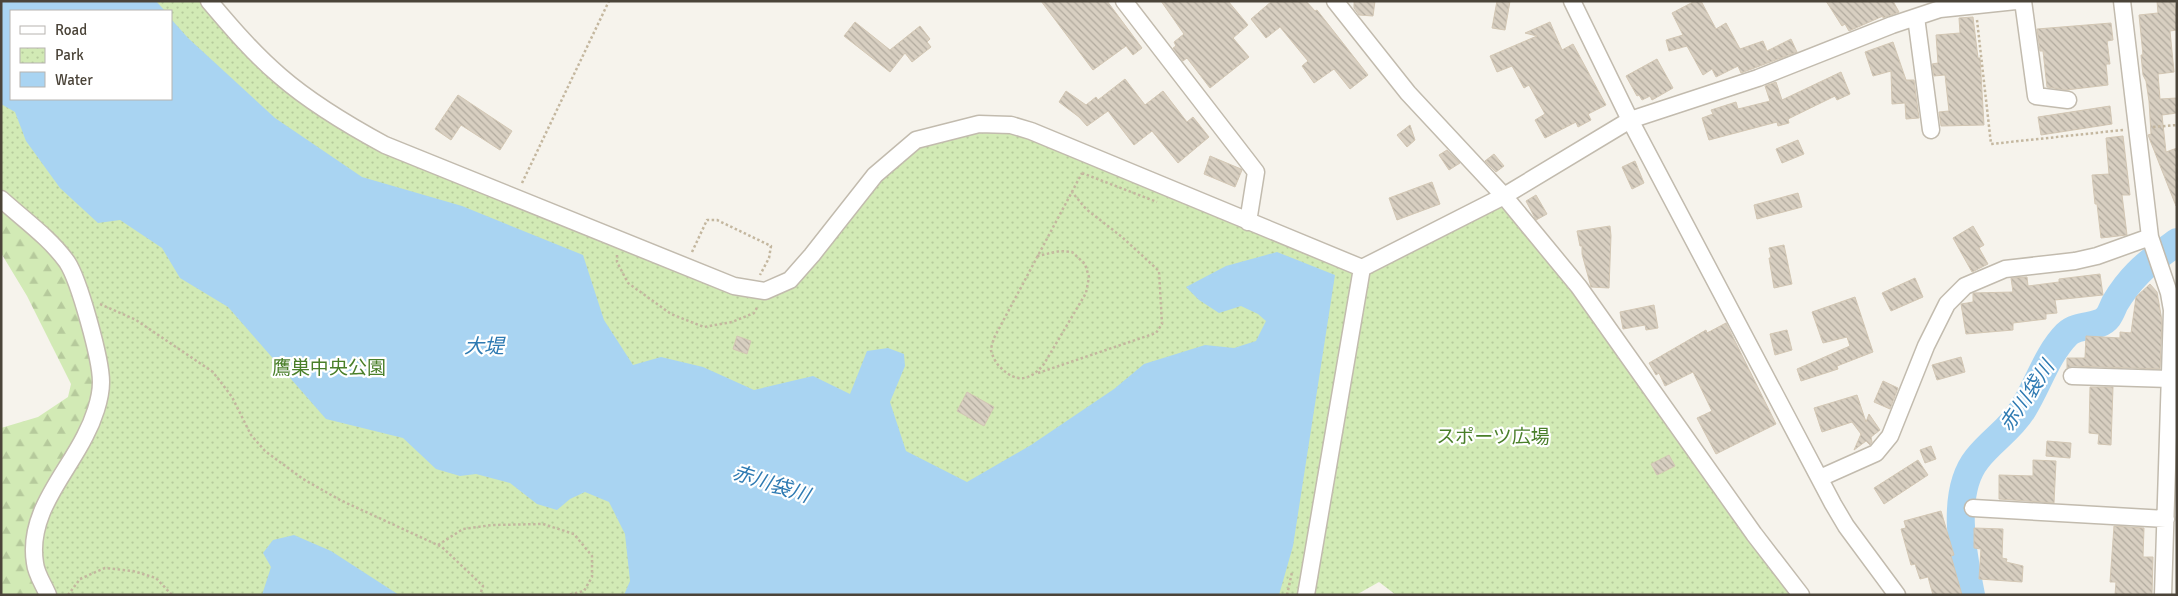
<svg xmlns="http://www.w3.org/2000/svg" width="2178" height="596" viewBox="0 0 2178 596" font-family="Signika,'Noto Sans JP',sans-serif">
<style>
.forest{fill:url(#forest-firs)}
.park{fill:url(#park-dots);fill-rule:evenodd}
.water{fill:#a9d4f2}
.lines{fill:none;stroke-linecap:round;stroke-linejoin:round}
.river{stroke:#a9d4f2;stroke-width:28}
.building{fill:url(#building-back-hatch);stroke:#d3c7b4}
.minor-casing{stroke:#c2bbae;stroke-width:19}
.path{stroke:#c4b79f;stroke-width:2.5;stroke-dasharray:2.5 2.5;stroke-linecap:butt}
.minor{stroke:#fff;stroke-width:16}
.labels{text-anchor:middle;dominant-baseline:central;stroke-width:4.5;stroke-linejoin:round;paint-order:stroke}
.park-label{font-size:19px;fill:#4a7f2a;stroke:#fff}
.water-label{font-size:20px;font-style:italic;fill:#2e7ab2;stroke:#fff}
</style>
<defs>
<pattern id="forest-firs" width="22" height="20" patternUnits="userSpaceOnUse" patternTransform="scale(1.25)"><rect width="22" height="20" fill="#d2eab5"/><path d="M5 1l3.5 6h-7zM16 11l3.5 6h-7z" fill="#b6ca9c"/></pattern>
<pattern id="park-dots" width="8" height="8" patternUnits="userSpaceOnUse" patternTransform="scale(1.25)"><rect width="8" height="8" fill="#d2eab5"/><path d="M2 2h.1M6 6h.1" fill="none" stroke="#b6ca9c" stroke-width="1.8" stroke-linecap="round"/></pattern>
<pattern id="building-back-hatch" width="6" height="6" patternUnits="userSpaceOnUse" patternTransform="scale(1.25)"><rect width="6" height="6" fill="#d8cfc1"/><path d="M-1 5l2 2M0 0l6 6M5-1l2 2" fill="none" stroke="#b1aa9e"/></pattern>
</defs>
<rect width="100%" height="100%" fill="#f6f3ec"/>
<path class="forest" d="M1,199L68,263L101,383L48,595H1V428L38,417L68,397L71,384L27,296L1,253Z"/>
<path class="park" d="M1,1H209L234,31L345,123L765,291L790,280L916,140L1011,125L1362,268L1504,196L1801,595H1396L1379,582L1356,595H48L34,539L101,383L68,263L1,199ZM11,11H171V99H11Z"/>
<path class="water" d="M1,1H156L165,11H11V99H171V19L188,38L275,118L362,177L462,206L583,255L604,320L633,365L661,357L703,367L754,390L813,376L850,394L867,351L888,348L904,354L905,366L890,402L906,451L967,482L1031,445L1114,389L1144,364L1205,345L1234,348L1256,341L1266,321L1258,314L1241,306L1219,313L1199,300L1186,287L1226,266L1277,252L1335,275L1293,546L1279,595H624L630,581L625,534L609,502L585,492L570,499L557,510L537,504L510,483L476,474L460,476L436,469L403,438L326,419L228,307L180,278L162,248L120,220L98,223L60,188L26,141L15,112L1,104Z
M294,535L331,551L399,595H262L271,567L263,553L273,540Z"/>
<g class="lines">
<path class="river" d="M1971,595C1963,555 1950,493 1977,459C1992,440 2011,429 2023,409C2038,385 2047,354 2067,334C2079,323 2099,329 2108,317C2111,313 2113,307 2115,303C2121,293 2130,281 2138,273C2149,261 2164,252 2177,242"/>
</g>
<path class="building" d="M1041,1H1107L1142,48L1133,55L1126,46L1093,70Z
M1161,1H1228L1248,25L1233,38L1249,57L1210,88L1187,58L1183,61L1173,48L1176,46L1174,42L1184,34Z
M1272,1H1306L1315,11L1317,10L1368,75L1350,89L1334,69L1314,83L1302,66L1308,61L1280,27L1266,38L1251,19Z
M1354,1H1375L1373,16L1359,15L1354,8Z
M1497,1H1510L1505,30L1492,28Z
M1695,1H1701L1716,29L1726,23L1740,49L1763,41L1767,51L1791,39L1797,52L1741,73L1738,66L1716,77L1712,69L1703,75L1687,46L1669,51L1666,40L1683,35L1672,13Z
M1826,1H1893L1899,12L1883,18V16L1849,31L1845,24L1842,26Z
M2157,1H2174L2177,18V30L2170,31L2174,72L2158,74L2160,99L2177,98V113L2162,115L2166,152L2177,148L2176,206L2148,135L2151,134L2149,101L2146,81L2143,75L2141,55H2143L2139,15L2158,13Z
M1973,17L1978,58H1980L1984,125L1941,126L1939,112L1949,111L1945,75L1934,76L1932,64L1938,63L1936,35L1960,33L1959,18Z
M855,22L890,50L920,26L930,39L927,42L931,47L912,62L905,53L890,72L844,36Z
M1550,22L1562,50L1573,44L1606,105L1588,114L1591,120L1578,127L1576,122L1545,138L1535,120L1545,114L1529,85L1524,88L1512,66L1497,72L1490,56L1537,36L1525,33Z
M2111,23L2113,40L2107,41L2110,64H2106L2108,85L2066,90L2047,87L2043,51H2040L2037,29Z
M1893,42L1906,80H1914L1919,118L1906,119L1905,103L1892,104L1891,71L1873,76L1865,52Z
M1657,59L1673,88L1652,100L1650,96L1642,100L1639,95L1637,96L1626,76Z
M1841,72L1850,94L1837,100L1835,96L1788,119L1789,123L1778,126L1777,122L1709,140L1702,118L1713,114L1711,110L1736,102L1738,109L1770,101L1765,86L1776,82L1782,100Z
M1125,79L1145,105L1163,91L1187,122L1193,117L1209,137L1178,163L1152,131L1134,145L1108,111L1087,126L1079,117L1059,102L1066,91L1086,105L1096,97L1098,100Z
M458,95L512,131L500,150L461,125L451,140L435,129Z
M2110,106L2112,124L2041,135L2038,117Z
M1410,125L1415,140L1407,147L1397,135Z
M2123,136L2130,195H2122L2127,235L2101,238L2097,204H2095L2092,175L2109,174L2106,138Z
M1798,140L1804,154L1782,163L1776,149Z
M1447,150L1460,163L1449,170L1439,155Z
M1494,154L1504,166L1496,172L1485,161Z
M1210,156L1241,169L1242,170L1235,187L1204,174Z
M1635,161L1644,183L1632,189L1622,167Z
M1432,182L1440,204L1397,220L1389,198Z
M1798,193L1802,207L1757,219L1754,205Z
M1536,195L1547,214L1536,220L1526,201Z
M1610,226L1611,236L1609,288L1591,287L1582,254V246H1580L1577,231Z
M1973,226L1984,245L1979,248L1988,264L1972,272L1953,238Z
M1784,245L1792,284L1774,288L1769,258H1771L1769,248Z
M2100,274L2103,295L2055,300L2057,313L2046,314V319L2013,323V330L1966,334L1961,304L1973,302V293L2013,292L2011,278L2027,277L2028,286L2059,282V279Z
M1915,278L1923,297L1891,311L1882,293Z
M2150,284L2157,292L2162,321L2160,369L2072,366L2067,368V358H2085L2086,336L2120,338V332L2131,333L2136,297Z
M1855,297L1873,352L1837,366L1838,369L1801,381L1797,369L1850,346L1847,337L1823,343L1812,312Z
M1654,305L1658,328L1646,330L1645,325L1623,329L1620,312Z
M1726,323L1776,424L1716,454L1697,418L1712,411L1693,372L1665,386L1659,373L1656,375L1649,363L1706,330L1707,333Z
M1787,330L1792,350L1775,355L1770,334Z
M737,336L751,341L747,354L733,349Z
M1961,357L1965,372L1937,380L1932,365Z
M1883,381L1898,388L1890,409L1874,402Z
M2090,387H2113L2111,445L2098,444L2099,434L2089,433Z
M967,392L994,407L984,426L957,411Z
M1857,395L1866,422L1869,414L1880,430L1871,437L1872,442L1870,445L1866,441L1854,450L1861,434L1852,422L1822,432L1814,408Z
M2047,441L2071,443L2070,458L2046,456Z
M1931,446L1936,459L1925,463L1920,450Z
M1669,455L1675,466L1657,475L1651,464Z
M1918,460L1928,475L1884,504L1874,488Z
M2033,460L2056,461L2054,503L1999,499V475L2033,476Z
M1941,511L1954,555L1951,556L1962,595H1933L1928,577L1920,579L1915,564L1911,565L1901,529L1906,528L1904,521Z
M2114,526L2144,528L2143,557H2153L2152,595H2115L2116,582H2110Z
M1974,528L2003,529L2002,558L2007,559L2006,562L2023,566L2022,582L1979,579L1981,549L1974,548Z"/>
<g class="lines">
<defs>
<path id="minor" d="M209,1C231,27 254,54 280,76C311,103 348,125 385,145L734,286L765,291L790,280L812,255L875,175L916,140L979,124L1011,125L1031,131L1362,268L1504,196L1630,120L1758,78L1892,25L1940,9L2016,1
M1124,1L1256,172L1248,222
M1335,1L1408,93L1504,196L1579,287L1754,534L1801,595
M1572,1L1630,120L1833,504L1846,526L1897,595
M2023,1L2036,96L2068,100
M2122,1L2150,237L2169,293L2172,310L2163,595
M1916,17L1931,130
M1,199C23,219 50,238 67,262C79,280 101,359 101,382C101,399 93,421 85,436C65,476 27,514 35,563C36,574 44,585 48,595
M2072,376L2170,379
M1820,478L1876,453L1890,436L1926,346L1947,304L1965,286L2005,269L2075,261L2097,256L2150,237
M1973,508L2166,519
M1306,595L1362,268"/>
</defs>
<use href="#minor" class="minor-casing"/>
<path class="path" d="M1977,20L1991,144L2123,130
M2153,127L2177,125
M1082,173L1157,202
M522,183L609,1
M692,252L707,220H717L771,246L769,258L760,275
M617,255V262L628,283L671,314L704,327L732,322L754,313L758,306
M1037,256L1060,251L1072,252L1085,264L1089,277L1086,293L1044,364C1031,380 1017,384 1001,368C997,365 992,356 991,350C991,347 993,342 994,338L1082,173
M100,304L136,320L213,372L232,397L251,435L265,451L303,479L340,500L442,547L483,586L480,595
M1038,373L1156,333L1162,324L1159,271L1122,237L1086,209L1072,192
M438,545L463,529L492,525L543,524L574,534L592,556V577L584,591L568,595
M68,595L80,579L105,568L133,571L156,578L172,595
M1287,595L1292,572"/>
<use href="#minor" class="minor"/>
</g>
<g class="labels">
<g class="park-label">
<text x="329" y="368">鷹巣中央公園</text>
<text x="1493" y="437">スポーツ広場</text>
</g>
<g class="water-label">
<text x="484" y="346">大堤</text>
<text transform="translate(2027 396) rotate(-56)">赤川袋川</text>
<text transform="translate(771 484) rotate(18)">赤川袋川</text>
</g>
</g>
<rect width="2178" height="596" fill="none" stroke="#4b4439" stroke-width="5"/>
<rect x="10" y="10" width="162" height="90" fill="#ffffff" stroke="#b7b4b0"/>
<rect x="20" y="26" width="25" height="8" fill="#ffffff" stroke="#b7b4b0"/>
<text x="55" y="35" font-size="15" fill="#4b4439">Road</text>
<rect x="20" y="48" width="25" height="15" fill="url(#park-dots)" stroke="#b7b4b0"/>
<text x="55" y="60" font-size="15" fill="#4b4439">Park</text>
<rect x="20" y="72" width="25" height="15" fill="#a9d4f2" stroke="#b7b4b0"/>
<text x="55" y="85" font-size="15" fill="#4b4439">Water</text>
</svg>
